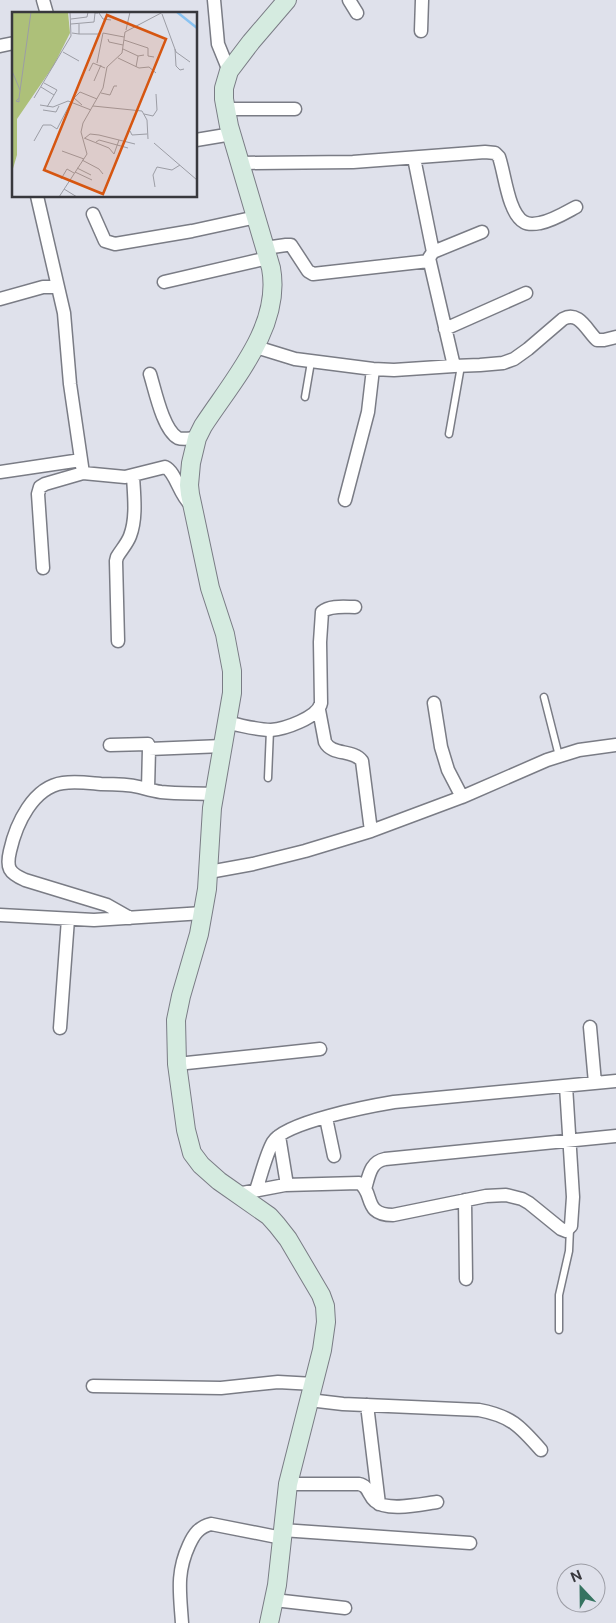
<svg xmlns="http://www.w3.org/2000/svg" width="616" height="1623" viewBox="0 0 616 1623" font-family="'Public Sans',sans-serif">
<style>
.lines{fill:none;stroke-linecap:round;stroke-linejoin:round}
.lane-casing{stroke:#7a7c85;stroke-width:9}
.street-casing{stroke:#7a7c85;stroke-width:15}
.secondary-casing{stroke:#7a7c85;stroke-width:20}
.lane{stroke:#fff;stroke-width:6}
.street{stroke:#fff;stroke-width:12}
.secondary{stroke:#d5ebe0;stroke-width:18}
.inset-river{fill:none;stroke:#89c3f2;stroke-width:2.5}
.inset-road{fill:none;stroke:#9c9da5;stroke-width:1}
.view{fill:#d65611;fill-opacity:0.15;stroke:#d65611;stroke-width:2.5}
.inset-edge{fill:none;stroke:#38383d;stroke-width:2.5}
</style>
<rect width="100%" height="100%" fill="#dfe1eb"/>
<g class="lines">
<defs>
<path id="lane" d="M305,397L311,362
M449,434L461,366
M544,697L559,756
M268,778L270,730
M559,1330V1295L569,1251L570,1228"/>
<path id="street" d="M43,0L47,14
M214,0L218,44L229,71
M349,0L357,13
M421,31L422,0
M0,46L14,43
M226,109H295
M196,140L232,134
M414,158L433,252
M240,163L353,162L485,152L495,153L499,157C505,174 508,213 524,222C529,225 535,224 540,223C552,221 565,213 576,207
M37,196L64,313L70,384L83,473
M93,214L105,241L115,244L192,231L256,217
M265,248L286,245H291L308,271L313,274L429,261
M164,282L268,258
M0,299L43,287H58
M445,329L526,293
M256,347L295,359L373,369L394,370L454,366L480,365L503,363L514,359L528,349L563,319C579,310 587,331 597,340H604L616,337
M454,366L429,258L433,252L482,232
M150,374C155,390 163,430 178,438C183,440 192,438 197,438
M0,472L81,460
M345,500L368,412L373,369
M43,568L38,494L40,487L45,484L83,473L125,477L165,467C176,472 179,495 191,505
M118,641L116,561L117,557C121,550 127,544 130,536C137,518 134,495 133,476
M434,703L441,747L448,770L462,797
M319,710L325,742C332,756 353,749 362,761L371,831
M228,723C241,725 257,730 271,730C284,729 318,718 321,703L320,642L322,612C330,605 345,607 355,607
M110,745L148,744L149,749L148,789
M149,749L223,746
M209,872L253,864L305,851L371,831L462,797L547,760L579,750L616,745
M0,915L94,920L203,913
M130,918L107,905L25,880C9,873 6,868 10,851C16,824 33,787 63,783C76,781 89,783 101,784C114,784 127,784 139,787C147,789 154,791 161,792C179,794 197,793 215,794
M590,1027L595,1083
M60,1028L68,919
M177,1064L320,1049
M326,1118L334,1156
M279,1136L287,1185
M365,1189C369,1176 370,1162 385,1159L616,1136
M256,1190C261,1176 266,1154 273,1142C285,1122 370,1106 394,1102L616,1081
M237,1194L285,1185L359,1183C375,1192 362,1215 393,1215L486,1196L506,1195L522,1199L529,1203L561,1229L566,1231L571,1226L573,1197L566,1086
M465,1200L466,1279
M93,1386L221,1388L278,1382L314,1384
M309,1400L343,1404L479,1410C511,1416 520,1426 541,1450
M367,1405L379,1504
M288,1484H359C369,1486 368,1495 375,1501C387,1512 422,1504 437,1502
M282,1530L470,1543
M274,1600L345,1608
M182,1623C180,1593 176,1573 189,1545C194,1534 199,1527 211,1524L282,1538"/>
<path id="secondary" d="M269,1623L277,1585L288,1484L322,1350L326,1322L325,1306L321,1295L288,1239L277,1225L269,1216L219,1181L201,1165L192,1153L186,1130L177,1064L176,1020L181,996L199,934L207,889L212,808L232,693V671L225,634L210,588L190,494L189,485L191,463L197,438L203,426C233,380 282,326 271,268L229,126L224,99V88L229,71L251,42L287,0"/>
</defs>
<use href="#lane" class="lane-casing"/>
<use href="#street" class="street-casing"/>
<use href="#secondary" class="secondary-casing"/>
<use href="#lane" class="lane"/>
<use href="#street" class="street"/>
<use href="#secondary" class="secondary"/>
</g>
<g transform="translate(12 12)">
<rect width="185" height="185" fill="#dfe1eb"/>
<path d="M0,0H56L58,21L42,53L5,107V143L0,160Z" fill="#adc079"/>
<path class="inset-river" d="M165,0L185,16"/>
<path class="inset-road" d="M87,1L91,7L99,8M150,2L164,40L178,50M59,7L75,5L76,0M59,12L82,10L83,1H86M114,18L118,0M60,21L67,22V12M67,22H86M96,27L97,30L111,33M112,28L136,36V44L142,45M111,37L126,44M163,37L164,54L168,58L172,57M51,40L67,49M106,46L127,56L137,55L144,61M85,51L91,21L112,25M124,55L126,44L132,43M0,59L8,78M77,59L81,51L93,56M82,69L89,53M32,71L45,78L35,95M29,75L42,83M89,81L98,83L102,74H105M7,86V90L4,89L7,86L19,0M22,86L59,24L58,0M28,93L41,95L56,89L79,98M70,93L62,86L68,80L85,87M81,94L130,99L135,108L136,127M31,98L44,100L47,94M132,102L141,104L145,98L144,82M118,119L120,123L135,122M72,126L97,136L102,142L107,128M73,126L78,122L87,123L123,132M22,129L31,113H39L45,117L59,90M84,130L87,128L116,136M142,131L185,168M50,139L72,147M70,148L87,157L91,162M65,156L79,163M63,160L80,168M49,167L55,157L62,161M143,175L141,163L145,155L160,158L168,153M52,177L65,185M47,185L75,142L69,120L71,111L91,76L95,55L110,41L113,20L151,0"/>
<path class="view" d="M95,3L154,27L91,182L32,158Z"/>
<rect width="185" height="185" class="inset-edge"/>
</g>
<g transform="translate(581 1588) rotate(338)"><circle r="24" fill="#dfe1eb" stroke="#9c9da5"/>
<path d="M0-4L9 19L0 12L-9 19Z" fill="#357360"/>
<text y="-8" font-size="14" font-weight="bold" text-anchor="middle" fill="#38383d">N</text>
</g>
</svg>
